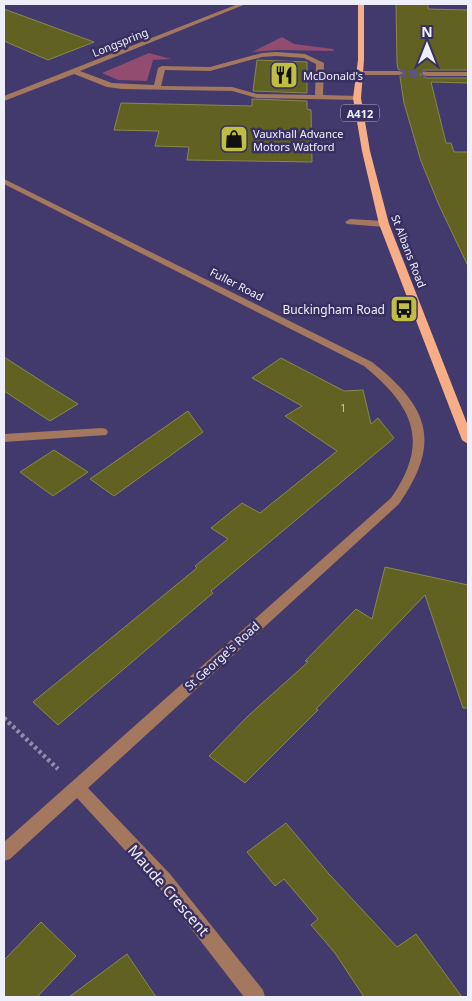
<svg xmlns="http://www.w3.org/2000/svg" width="472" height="1001" viewBox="0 0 472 1001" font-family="'Noto Sans',sans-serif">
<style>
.green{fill:#914c6f}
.building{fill:#616122;stroke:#88894b}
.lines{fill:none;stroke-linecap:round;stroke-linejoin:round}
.minor-tunnel{stroke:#5c5581;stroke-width:7;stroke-dasharray:7 4;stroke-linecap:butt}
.path{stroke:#918dad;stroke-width:4.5;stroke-dasharray:3 3;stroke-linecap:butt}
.minor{fill:#a4775f;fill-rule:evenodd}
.major{fill:#f7ae86;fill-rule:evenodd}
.labels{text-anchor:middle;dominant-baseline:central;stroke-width:5;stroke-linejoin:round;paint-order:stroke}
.number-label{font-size:10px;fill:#ccccc5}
.far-street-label{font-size:11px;fill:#efeffb;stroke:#383061}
.far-poi-label{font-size:11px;fill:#efeffb;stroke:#383061;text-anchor:start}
.shield{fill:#383061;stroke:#b8b6cd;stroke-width:1}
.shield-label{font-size:11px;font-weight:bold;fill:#efeffb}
.poi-label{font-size:12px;fill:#efeffb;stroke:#383061;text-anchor:end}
.street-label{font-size:12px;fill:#efeffb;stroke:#383061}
.near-street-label{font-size:15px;fill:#efeffb;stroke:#383061}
</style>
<rect width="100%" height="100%" fill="#423a6c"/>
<path class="green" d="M282,37L294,44L333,49L334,51L278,50L252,52Z
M149,53L171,59L153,60L147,81L118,80L102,73Z"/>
<path class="building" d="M396,4H428V9L468,10V70H423L420,75L426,78H468V83L431,82L446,143H451L454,152H468V266L439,205L421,161L404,103L400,77L405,72L398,69L397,63Z
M4,9L94,42L48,60L4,41Z
M257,60L307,62V93L253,91Z
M252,99L307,101V109L311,110L312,162L187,160L189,147L155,146L159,131L114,130L121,103L252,106Z
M4,357L49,386L78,404L50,421L4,391Z
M281,358L344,391L363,390L371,424L378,418L394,438L211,591L213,593L58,725L33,702L197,568L195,566L228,539L211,528L242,503L260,513L337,451L285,416L302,406L252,378Z
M188,411L203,432L114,496L90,479Z
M54,450L88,472L53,496L20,472Z
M385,567L468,585V708H463L425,595L316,709L318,710L245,783L209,756L248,716L308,662L305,661L356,609L372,619Z
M286,823L329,874L397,947L416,934L462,997H364L335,953L311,925L318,919L284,879L275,886L247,852Z
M41,922L76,956L37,997H4V960Z
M127,954L156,997H69Z"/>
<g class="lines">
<path class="minor-tunnel" d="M399,73L426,74"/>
<path class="path" d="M4,718L58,769"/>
<path class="minor" d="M238,4H246L80,71L112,83L154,85L158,68L162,66L210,67L262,53L276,52L305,54L324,63L323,95L357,96L361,98L360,100L257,98L232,91L122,89L107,87L74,74L4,101V96ZM276,56L304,58L316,64L315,95L257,94L232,87L161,86L165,70L210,71L262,57Z
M357,71H399L403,73L399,75H357Z
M423,72H468V76H426L422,74Z
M4,179L372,362C429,407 442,442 399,504L88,788L170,874L263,990L265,997H244L158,886L77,798L10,859L4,861V842L391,498C430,442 414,407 364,366L4,184Z
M350,219L384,221L389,224L384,227L347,224L345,222Z
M102,428L106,429L108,432L106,435L4,442V434Z"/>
<path class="major" d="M358,4H364V60L361,98L370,151L389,224L468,426V444L462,440L379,224L362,151L353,98L358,60Z"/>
</g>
<defs>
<symbol id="restaurant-square" viewBox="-11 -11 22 22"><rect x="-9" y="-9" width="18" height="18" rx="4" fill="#bfbe42" stroke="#383061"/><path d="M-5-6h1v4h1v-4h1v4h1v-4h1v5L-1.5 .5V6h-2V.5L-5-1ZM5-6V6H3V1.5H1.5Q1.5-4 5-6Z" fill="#111"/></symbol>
<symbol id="shop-square" viewBox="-11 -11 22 22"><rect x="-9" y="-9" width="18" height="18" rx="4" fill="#bfbe42" stroke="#383061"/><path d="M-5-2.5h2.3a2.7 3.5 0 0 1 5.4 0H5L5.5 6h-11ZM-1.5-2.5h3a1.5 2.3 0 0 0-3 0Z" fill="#111"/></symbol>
<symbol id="bus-square" viewBox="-11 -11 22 22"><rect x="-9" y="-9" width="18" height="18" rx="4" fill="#bfbe42" stroke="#383061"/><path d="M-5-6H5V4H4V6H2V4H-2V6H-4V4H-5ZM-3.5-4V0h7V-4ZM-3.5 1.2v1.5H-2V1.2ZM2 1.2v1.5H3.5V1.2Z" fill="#111"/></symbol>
</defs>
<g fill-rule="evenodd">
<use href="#restaurant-square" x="268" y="59" width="32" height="32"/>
<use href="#shop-square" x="218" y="123" width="32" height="32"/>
<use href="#bus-square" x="388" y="293" width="32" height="32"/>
</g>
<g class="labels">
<g class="number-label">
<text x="343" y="408">1</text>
</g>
<g class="far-street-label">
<text transform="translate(120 42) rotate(-22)">Longspring</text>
<text transform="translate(409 251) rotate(69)">St Albans Road</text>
<text transform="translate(237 284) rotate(27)">Fuller Road</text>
</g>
<g class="far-poi-label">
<text x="303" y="75">McDonald's</text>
<text x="253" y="133">Vauxhall Advance<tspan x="253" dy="13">Motors Watford</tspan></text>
</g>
<rect class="shield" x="341" y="104.5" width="38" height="17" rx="4"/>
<g class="shield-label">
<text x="360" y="113">A412</text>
</g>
<g class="poi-label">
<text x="385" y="309">Buckingham Road</text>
</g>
<g class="street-label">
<text transform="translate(222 656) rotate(-42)">St George's Road</text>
</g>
<g class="near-street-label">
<text transform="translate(169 890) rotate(49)">Maude Crescent</text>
</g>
</g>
<rect width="472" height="1001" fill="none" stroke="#efeffb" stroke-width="10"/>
<g transform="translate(427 45)" stroke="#383061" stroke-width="4" paint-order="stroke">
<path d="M0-4L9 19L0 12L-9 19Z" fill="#efeffb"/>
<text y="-8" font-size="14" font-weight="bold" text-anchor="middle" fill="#efeffb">N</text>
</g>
</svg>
